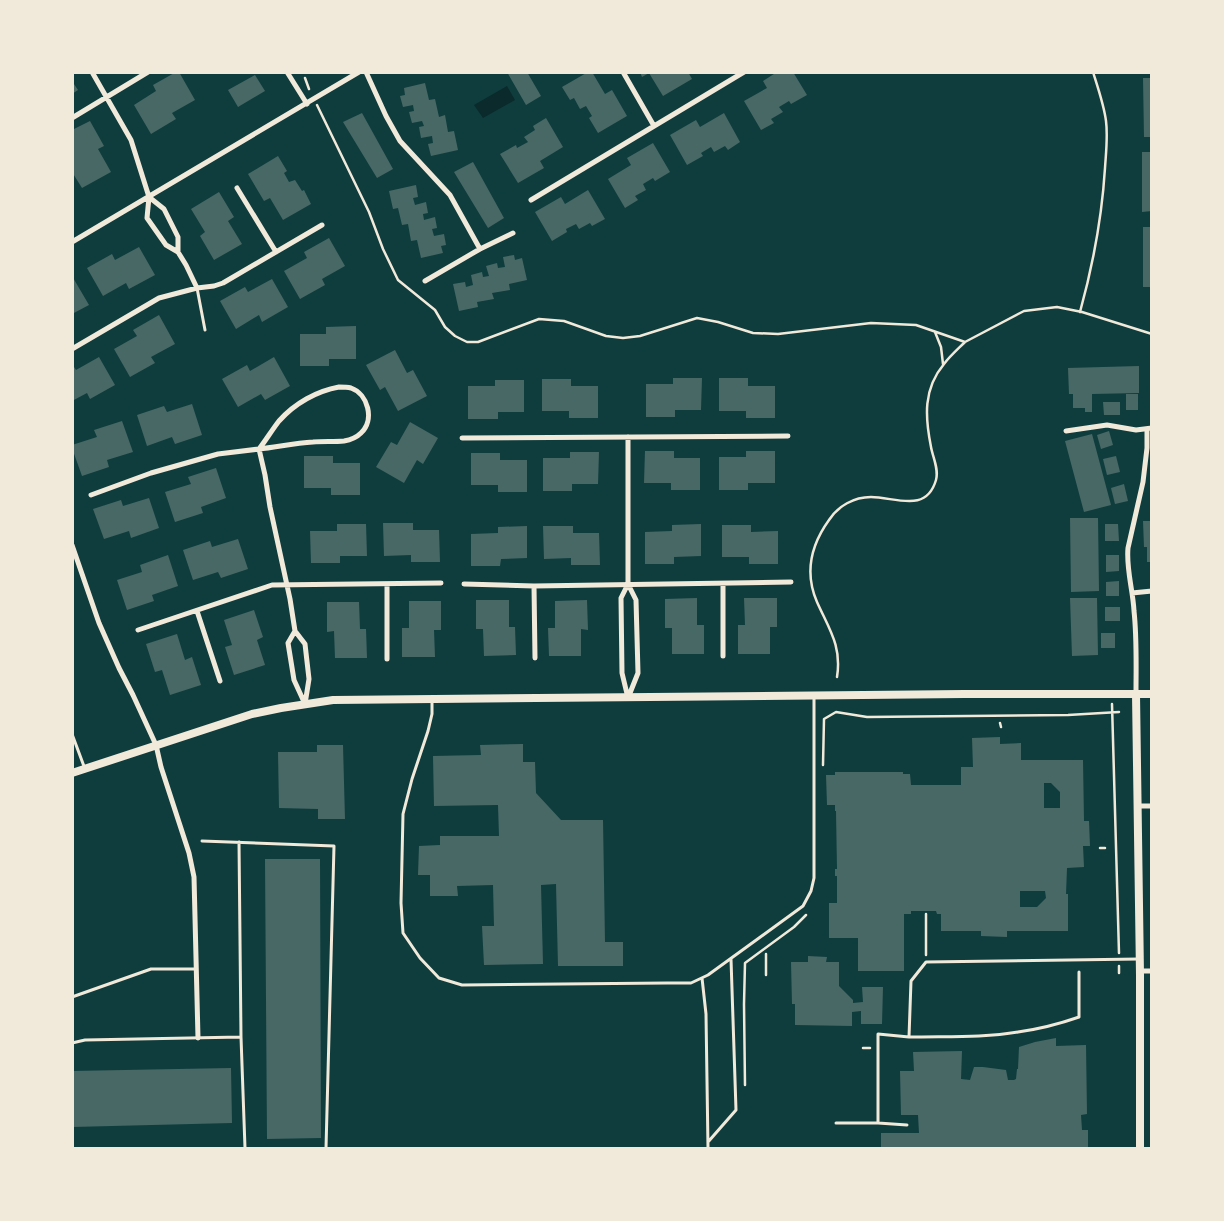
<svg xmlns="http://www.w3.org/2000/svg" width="1224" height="1221" viewBox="0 0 1224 1221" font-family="Signika,sans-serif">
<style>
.water{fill:#0a2a2b}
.building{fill:#486865;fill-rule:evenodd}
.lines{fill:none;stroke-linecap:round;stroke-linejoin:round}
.path{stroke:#f1e9da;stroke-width:2.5}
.service{stroke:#f1e9da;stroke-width:3}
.minor{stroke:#f1e9da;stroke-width:5}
.tertiary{stroke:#f1e9da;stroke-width:8}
</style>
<rect width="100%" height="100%" fill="#0f3d3e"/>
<path class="water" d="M507,86L515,100L483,118L474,105Z"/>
<path class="building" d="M176,72H179L195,100L172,113L176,119L151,134L134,105L156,91L153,85Z
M507,72H527L541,96L526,105Z
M588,72H592L605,94L612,90L627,116L598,133L589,118L592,116L586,106L580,109L574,98L570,100L562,87Z
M640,72H688L692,79L663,96L649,73L642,77Z
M777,72H793L807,95L791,104L789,101L779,107L783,112L771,119L774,123L761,130L744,101L767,88L763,81Z
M255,75L265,91L238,107L228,90Z
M1143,78H1152V137H1144Z
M72,81L78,90L72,94Z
M425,83L429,100L435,99L439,117L445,115L448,132L454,131L458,150L431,156L428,144L433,143L432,136L421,138L419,127L424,126L422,121L412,123L409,112L414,111L413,105L403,107L400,96L405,95L404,88Z
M362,113L393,169L377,178L343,122Z
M724,113L740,142L728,150L725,146L714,152L711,147L701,153L703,156L687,165L670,135L696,120L700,127Z
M546,118L563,147L540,161L544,168L518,183L500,154L516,145L517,148L528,142L524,137L535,130L533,126Z
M90,121L104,146L98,149L111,172L82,188L72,172V160L74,159L72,157V130Z
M653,143L670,172L655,181L653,178L643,184L646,190L635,196L638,200L625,208L608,179L631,165L627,158Z
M1142,152H1152V211L1142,212Z
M278,156L287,171L284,173L289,182L295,180L302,191L304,190L311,204L283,220L270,198L264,201L248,174Z
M473,162L504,218L488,228L454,172Z
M416,185L418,197L413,198L415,205L426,202L428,213L423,214L424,220L435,217L437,228L432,229L434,236L444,234L446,245L441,246L443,253L421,258L417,240L411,241L408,224L402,225L398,208L393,209L389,191Z
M588,190L605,219L592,226L590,223L579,229L576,224L566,229L567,232L552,241L535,212L561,197L565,204Z
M219,192L234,217L228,221L242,244L214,260L200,236L205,232L191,209Z
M1143,227H1152V287H1143Z
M329,238L345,266L322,279L325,285L300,299L284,271L307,258L304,252Z
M139,247L155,275L129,289L126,283L103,296L87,268L112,254L115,260Z
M514,255L515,260L522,258L527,280L509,284L510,290L492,293L494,299L477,302L478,307L459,311L453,284L465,282L466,287L473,285L471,275L482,272L483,277L489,276L486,266L497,263L498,268L505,267L503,257Z
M72,276L89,305L72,314Z
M272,279L288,307L262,322L259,315L236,329L220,301L245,287L248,292Z
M159,315L175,344L151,357L155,363L130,377L114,349L137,336L133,330Z
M356,326V359H329V366H300V334H326V327Z
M395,350L407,373L413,370L427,396L398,411L385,387L380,390L366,365Z
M99,357L115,385L90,399L87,393L72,401V364L76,370Z
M274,357L290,386L265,400L261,394L238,407L222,379L247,365L250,371Z
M1139,366V393L1092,394V412H1085V408H1073V394H1069L1068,368Z
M673,378H702L701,410H675V417H646V384H673Z
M719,378H748V386H775V418H746V411H719Z
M542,379H571V386H598V418H569V411H542Z
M495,380H524V412H498V419H468V386H495Z
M1126,394H1138V410H1126Z
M1103,402H1120V415H1104Z
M192,404L202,435L175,444L172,437L147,446L137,415L164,406L167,412Z
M122,421L133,452L107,460L109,467L82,476L72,448V445L97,437L94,430Z
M410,422L438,438L423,464L417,460L404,483L376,467L391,442L397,445Z
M1109,431L1113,445L1101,449L1097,435Z
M1092,434L1111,505L1084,512L1065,441Z
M645,451H674V458H700V490H671V483H644Z
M746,451H775V483H748V490H719V457H746Z
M570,452H599L598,484H572V491H543V458H570Z
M471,453H500V460H527V492H498V485H471Z
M304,456H333V463H360V495H331V488H304Z
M1116,456L1120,472L1107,475L1103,459Z
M216,468L226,498L201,507L203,513L175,522L165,492L191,484L188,477Z
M1124,484L1128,501L1115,504L1111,488Z
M149,498L159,528L131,538L129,531L104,539L93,509L121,500L123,506Z
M1070,518H1098L1099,591L1071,592Z
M1143,521H1152V562H1147V547H1144Z
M383,523H413V530H439L440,562H411V555L384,556Z
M337,524H366L367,556H340V563H311L310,531H337Z
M701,524V556L674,557V564H645V532L672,531V525Z
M1105,524H1118L1119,541H1105Z
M722,525H751V532L778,531V564H749V557H722Z
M527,526V558L501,559L500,566H471V534L498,533V527Z
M543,526H573V533H599L600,565H571V558L544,559Z
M238,539L248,569L221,578L218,572L193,580L183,550L210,541L212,547Z
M168,555L178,586L152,595L154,601L127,610L117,580L142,572L140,565Z
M1106,555H1119V571L1106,572Z
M1119,581V596H1106V582Z
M697,598V625H704V654H672V628H665V599Z
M744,598H777V627H770V654H738V625H745Z
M1070,598H1097L1098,655L1072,656Z
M476,600H509V627H515L516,655L484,656L483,629H476Z
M587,600L588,630L581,629V656H549L548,628H555V601Z
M409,601H441V630H434L435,657H402V628H409Z
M327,602H359L360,629H366L367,658H335L334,631L327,632Z
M1105,607H1120V621H1105Z
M254,610L263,637L257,640L265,665L234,675L225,647L232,645L224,620Z
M1101,633H1115V648H1101Z
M177,634L185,660L192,657L201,685L170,695L162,670L155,672L146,644Z
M1000,737V744L1021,743V760H1083L1084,821H1089L1090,846H1083L1084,867L1067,868L1066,894H1068V931H1007V937L981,936V931H941V914H937L936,911H911V914H904V971H858V938H829V903H837V876H835V869H837L836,811H835V805H827L826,775H835V772H903V774H910L911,785H961V767H973L972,738ZM1044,783H1051L1060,792V808H1044ZM1020,891H1045L1046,898L1037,907H1020Z
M523,744V762H535L536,793L561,820H603L605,942H623V966H558L556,884L541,885L543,964L484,965L482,926H494L493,885L457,886L458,896H430V875H418L419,846L440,845V836H499L498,805L434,806L433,756L481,755L480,745Z
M317,745H343L345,819H318V809L279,808L278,752H317Z
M265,859H320L321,1138L267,1139Z
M808,956L827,957L826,962H839V986L853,1000V1003L863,1002L862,987H883L882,1024H861V1011L852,1012V1026L795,1025V1004H792L791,962H808Z
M1056,1038V1046L1086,1045L1087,1114L1081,1115L1082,1130H1088V1148H881V1133H919L918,1115H901L900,1071H914L913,1052L962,1051L961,1079L970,1080L974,1067H983L1006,1070L1008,1080H1014L1016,1079L1017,1069H1018L1019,1047L1035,1042Z
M231,1068L232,1123L72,1127V1071Z"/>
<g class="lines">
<path class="path" d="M305,78L309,89
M317,105L369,212L383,249L398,280L435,310L445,327L455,336L467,342H478L539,319L564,321L606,336L623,338L640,336L697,318L718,322L753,333L778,334L871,323L916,325L965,342L1024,311L1057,307L1082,312L1152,334
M1080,312C1093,265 1102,216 1105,168C1106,152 1108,136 1106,121C1104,105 1098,88 1093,72
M935,332L941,347L943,364
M837,677C842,646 829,629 817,602C804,572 811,545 829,520C838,506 854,497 871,497C895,497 926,514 936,480C939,469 933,458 931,447C925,417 923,389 944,364C950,356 958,349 965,342
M1112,704L1119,953
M1000,723L1001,727
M823,765L824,719L836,712L867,717L1068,715L1119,712
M1100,848H1105
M926,914V955
M766,954V975
M1119,966V973
M863,1048H870
M745,1085L744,1004L745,963L794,927L806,915"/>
<path class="service" d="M197,288L205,330
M432,700V714L428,731L412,779L403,814L401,903L403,933L420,958L439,978L462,985L667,983H691L708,975L803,906L811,891L814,878V696
M72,734L85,769
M202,841L334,846L326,1148
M1079,972V1017C1059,1024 1039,1029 1018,1032C983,1038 945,1036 909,1037L911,981L926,962L1139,959
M702,978L706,1014L708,1148
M72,997L151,969H196
M241,1037L245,1148
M72,1043L85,1040L241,1037L239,842
M836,1123H878L907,1125
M878,1123V1034L909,1037
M708,1142L736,1110L731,959"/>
<path class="minor" d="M92,72L131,140L149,197L147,218L166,245L178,252L186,265L197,288
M287,72L307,104
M366,72L386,116L400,141L450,195L480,249
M623,72L654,126
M72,118L148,72
M237,188L276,252
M149,197L164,209L178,237V252
M531,200C602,158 673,115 744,72
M72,242L359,72
M425,281L480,249L513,233
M72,349L159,298L197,288L214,286L223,283L322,225
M339,387C343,387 347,387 351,388C368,394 375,420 361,433C357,437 350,440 344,441C334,442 323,441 313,442C295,443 277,447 259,449C266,440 272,430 279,421C295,403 317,391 339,387Z
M1066,431L1107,425L1136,430L1152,428
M628,437V584L636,600L638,673L628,698
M462,438L788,436
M91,495L151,473L218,454L259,449L265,475L270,507L290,599L295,631L305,644L309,679L305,704L294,680L288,643L295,631
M72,545L99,623L119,668L133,695L156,745L161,767L189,853L194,877L198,1038
M387,584V659
M464,584L534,586L791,582
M628,584L621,598L622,673L628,698
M534,586L535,658
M1132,593L1152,591
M197,611L220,681
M138,630L272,585L441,583
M723,656V584
M1136,694C1136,666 1137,638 1134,611C1133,590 1126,569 1128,548L1143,482L1147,448V429
M1137,806H1152
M1139,971H1152"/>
<path class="tertiary" d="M1136,694L1140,975V1148
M72,773L252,714L281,708L333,700L964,694H1152"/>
</g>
<rect width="1224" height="1221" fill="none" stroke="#f1e9da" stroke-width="148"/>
</svg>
